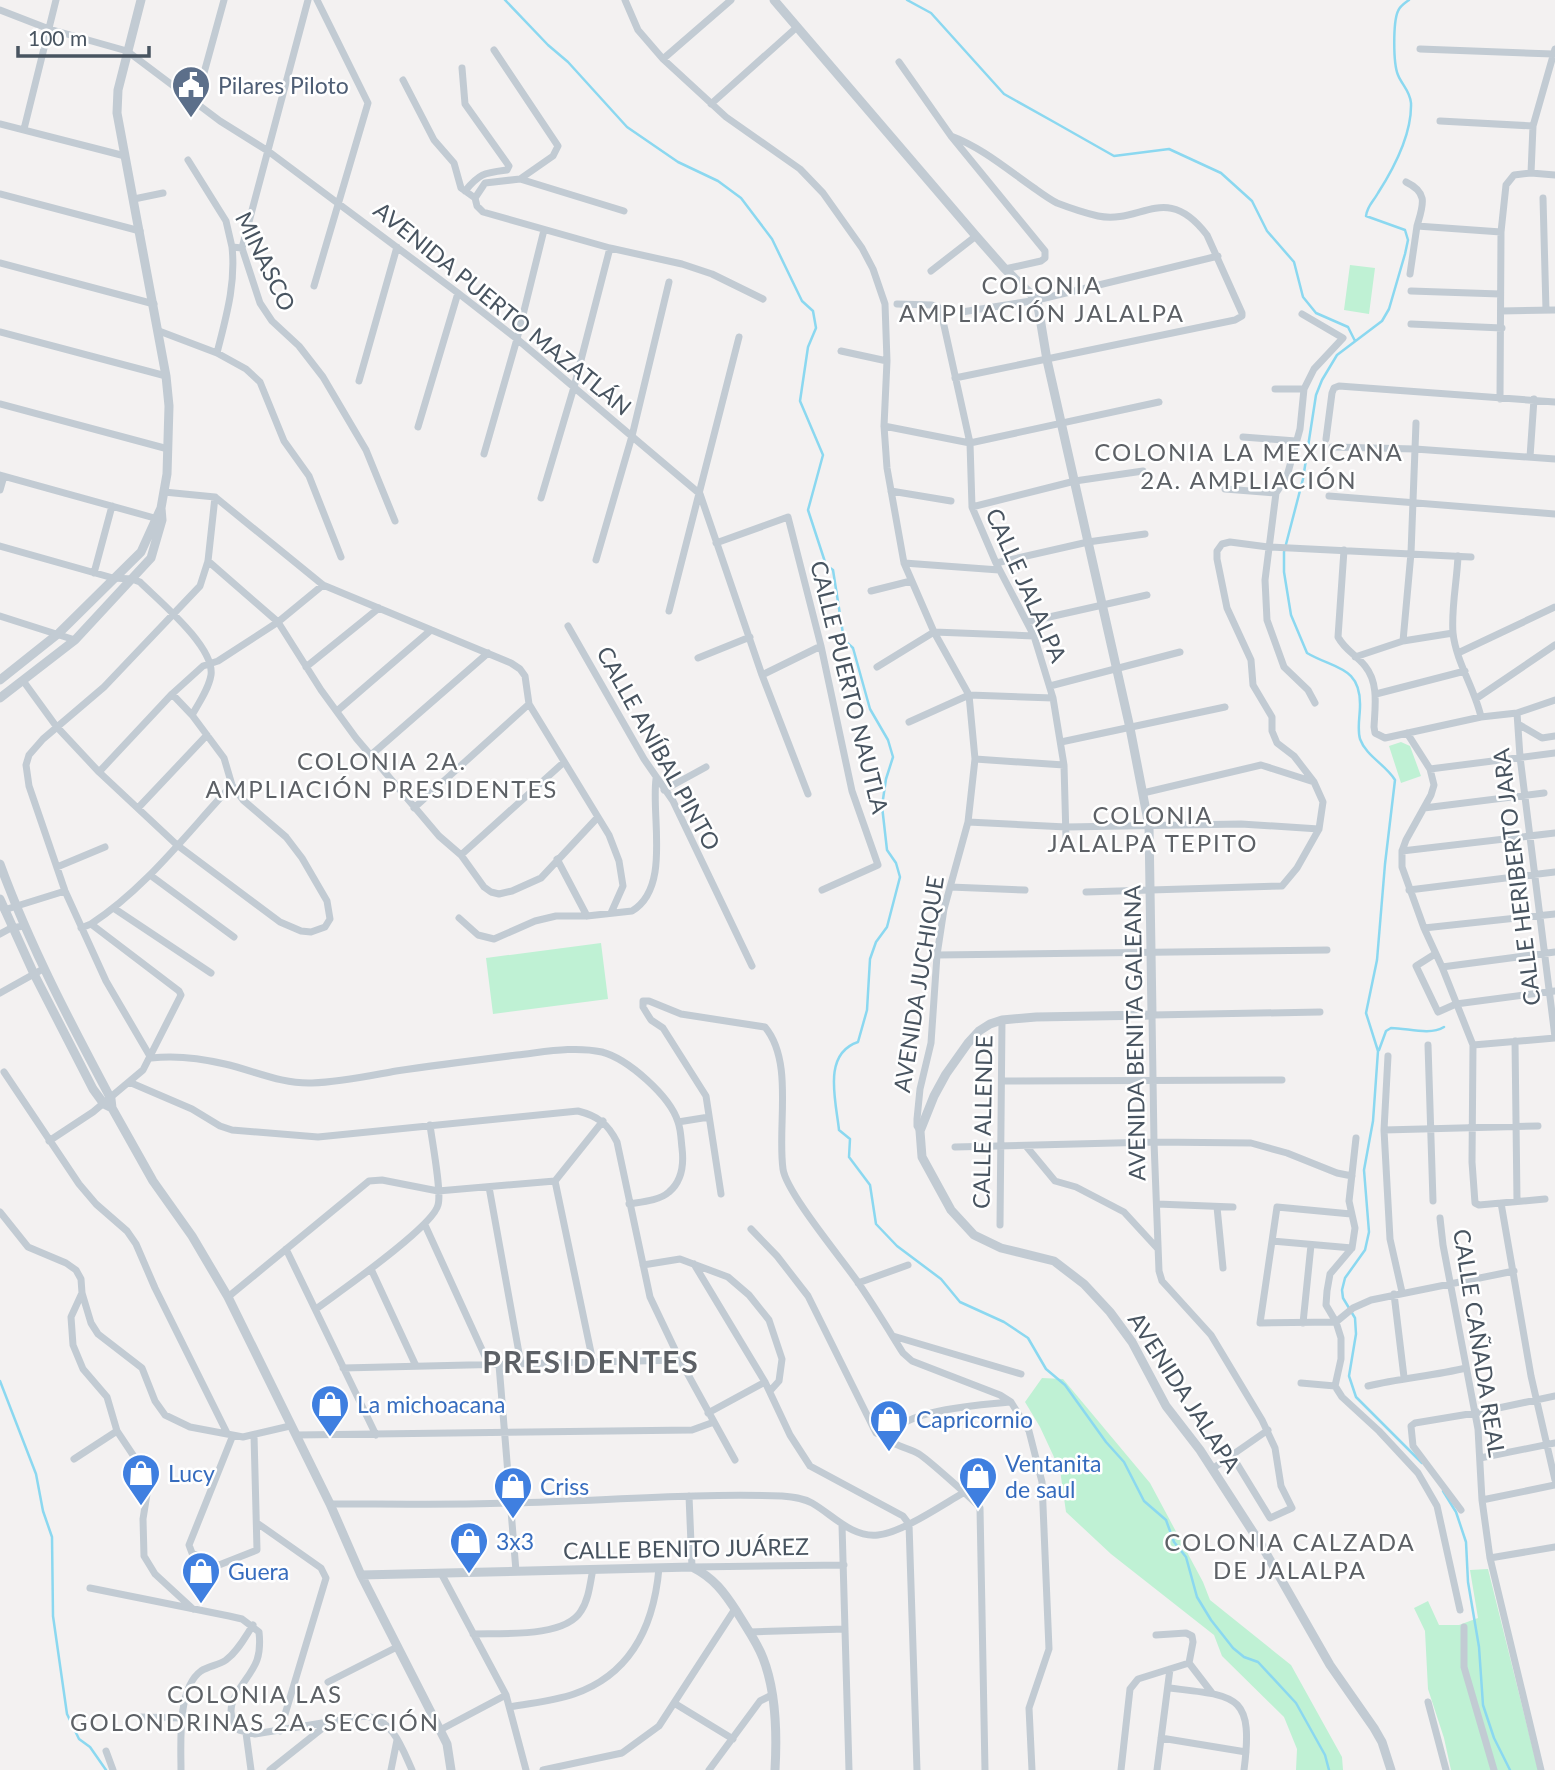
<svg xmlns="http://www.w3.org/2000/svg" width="1555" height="1770" viewBox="0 0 1555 1770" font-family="Lato,sans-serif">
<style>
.green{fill:#bff1d4}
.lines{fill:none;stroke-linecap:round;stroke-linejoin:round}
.stream{stroke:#8bd8f0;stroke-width:2.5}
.minor{stroke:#c2cbd3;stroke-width:7}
.tertiary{stroke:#c2cbd3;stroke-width:9}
.labels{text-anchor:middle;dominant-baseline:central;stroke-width:5;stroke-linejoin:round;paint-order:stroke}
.service-label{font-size:23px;fill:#4e5e75;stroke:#fff;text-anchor:start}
.street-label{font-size:23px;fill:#485460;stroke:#fff}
.shop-label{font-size:23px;fill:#366cbe;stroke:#fff;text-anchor:start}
.neighbourhood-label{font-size:24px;letter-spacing:2px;fill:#5d6166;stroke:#fff}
.district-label{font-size:30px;font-weight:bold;letter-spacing:2px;fill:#5d6166;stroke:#fff}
</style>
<rect width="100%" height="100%" fill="#f3f1f1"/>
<path class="green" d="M1350,265L1375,268L1369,314L1344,310Z
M1401,742L1410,746L1421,776L1401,783L1389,746Z
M601,943L608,999L493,1014L486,958Z
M1042,1378L1063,1379L1150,1483L1203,1582L1210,1600L1291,1665L1342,1757L1343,1770H1296L1297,1749L1284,1717L1222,1656L1214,1635L1111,1554L1066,1512L1060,1470L1040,1427L1025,1402Z
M1488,1569L1538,1770H1451L1444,1738L1428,1689L1425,1631L1414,1608L1428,1601L1439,1625H1459L1478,1618L1470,1570Z"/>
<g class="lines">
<path class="stream" d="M505,0L548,45L568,62L627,127L678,162L718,181L741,198L772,239L802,301L813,311L816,328L808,347L800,401L823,455L808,510L826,565L833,570L844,640L853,648L870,709L888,740L893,757L886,779L882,806L887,850L896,863L900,877L887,927L876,942L870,959L867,1010L858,1042C822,1054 836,1101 839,1130L850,1139L849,1157L870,1185L876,1224L897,1246L941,1279L960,1302L1004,1322L1028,1338L1046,1369L1065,1385L1106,1442L1124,1462L1144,1501L1166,1520L1174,1542L1186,1557L1197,1597L1211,1620L1233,1648L1244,1657L1258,1662L1296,1703L1325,1755L1329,1770
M907,0L931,13L1004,94L1054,122L1114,156L1169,149L1221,173L1252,201L1267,231L1294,262L1303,297L1316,313L1348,327L1355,341
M1409,0C1405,3 1400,6 1398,11C1393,22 1393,63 1398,75C1402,85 1410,91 1411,103C1412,134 1394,168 1378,193C1373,202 1367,206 1366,216L1405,230L1408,240L1405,254L1389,309L1382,321L1337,355L1322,380L1316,395L1303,479L1284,552V572L1291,615L1307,653C1334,669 1361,666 1360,706C1360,716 1357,729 1360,739C1366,756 1386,765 1395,780L1385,864L1377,960L1366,1013L1378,1051L1373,1121L1364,1170L1369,1232L1365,1250L1345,1278L1342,1290L1343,1298L1355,1318L1356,1334L1349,1376L1356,1397L1422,1463
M1379,1050L1386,1031L1391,1028C1408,1028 1429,1036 1444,1027
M0,1381L36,1474L43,1511L52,1537L53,1616L67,1714L79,1739L90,1747L106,1770
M1443,1491L1456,1512L1466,1542L1468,1582L1479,1647L1483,1705L1494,1738L1510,1770"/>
<path class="minor" d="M625,0L638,30L663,59L726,117L800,169L823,193L862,248L873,269L885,304L887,361L884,426L887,468L904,563L934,632L969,695L975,759L968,822L944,909L937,955L931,1043L920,1089L917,1119V1126L920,1131
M0,10L49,29L127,51L220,121L268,151L458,293L517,339L700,494L762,675L808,794
M1420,49L1553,54
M494,50L558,146L553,156L520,179
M663,59L731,0
M899,62L951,136L1045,251V258L1041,261L1005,269
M462,68L465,104L509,166L507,170C484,173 480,173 465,191
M403,80L434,140L454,163L461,188L475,198
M196,102L224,0
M711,104L797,27
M1440,121L1533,126
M0,124L125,156
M24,129L56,0
M951,136C981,147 1008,170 1034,188C1041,193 1049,199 1057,203C1070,208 1085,213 1098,216C1141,225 1166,181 1207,235L1242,313V316L1235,320L955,378
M188,160L226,221L232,247L242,248L260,303L272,321L299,346L323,377L366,450L395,521
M1531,173L1533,126L1555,49
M1406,182C1429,193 1423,205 1417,226L1501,232
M0,194L140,231
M1543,198L1546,310
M134,199L163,193
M624,211L520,179L485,183L475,198L477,206L483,212L610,248L682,264L712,274L763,299
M242,248L308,0
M0,263L154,304
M931,271L976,236
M1410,274L1417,226
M314,286L368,103L317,0
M1411,291L1500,294
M897,304L932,305L938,307L941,312L970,443L972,507L996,563L1034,636L1053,698L1064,765L1066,838
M1501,311L1555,310
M962,312L1037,300L1218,256
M1302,314L1343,338L1314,369L1304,389L1300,429L1287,476L1276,493L1265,580L1267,620L1284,667L1308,690L1315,703
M1411,324L1502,328
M159,331L217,353L246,369L260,382L284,441L309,476L341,557
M0,332L166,376
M841,351L887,361
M217,353C226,317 236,284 232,247
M359,381L397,247
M1275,389H1304
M1500,399L1501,232L1506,185L1514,175L1531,173L1555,175
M0,404L168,449
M884,426L970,443L1159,402
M418,427L458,293
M1243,437L1296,441
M1326,439L1332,393L1334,388L1339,386L1555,402
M1332,447L1415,449L1555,459
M484,454L517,339L544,230
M1530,457L1534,399
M0,475L158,519
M1225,489L1276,493
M0,490L4,476
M891,491L951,501
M164,492L215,497L323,585L511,663L520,669L525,676L529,704L609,835L619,861L623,886L611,913
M1329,496L1555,514
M541,498L574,387L610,248
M972,507L1075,481L1143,471
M716,543L788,517L821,646L852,791L878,865L822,890
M0,546L113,578L132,579L140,582C159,601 215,647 211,675C209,688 199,703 192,715
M1344,550L1338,637C1345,650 1356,655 1365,666C1379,683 1375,707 1374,727L1375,733L1385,738L1481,717L1517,713L1555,700
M1458,556C1457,581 1451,609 1453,633C1456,662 1475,689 1481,717
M596,560L632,436L669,282
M208,561L278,622L321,690L356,738L439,836L461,855L484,887L491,892L499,894L512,891L541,878L598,817
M904,563L999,570
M996,563L1088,542L1145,534
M94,573L112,506
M871,591L911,581
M669,611L739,337
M0,616L75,640
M1027,622L1147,595
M568,626L644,759L673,801L752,966
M1403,641L1411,553L1416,423
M1458,653L1555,607
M1355,657L1403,641L1453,633
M698,658L750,637
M306,667L379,608
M877,667L934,632L1034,636
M762,675L821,646
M24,682L56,726L99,772L177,845L280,922L301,931L311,932L325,927L330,919L327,901L302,858L286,837L243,800L232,785L224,758L192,715L172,694
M1050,686L1180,652
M1376,694L1465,671
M1477,698L1555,645
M337,711L431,630
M1517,713L1520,757L1555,1037
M909,722L969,695L1053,698
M1518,724L1542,738L1555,736
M1407,733L1430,769L1434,785L1431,795L1406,840L1402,851V867L1424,928L1442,967L1473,1045L1472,1162L1475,1203L1479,1205L1545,1199
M1061,742L1225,707
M371,755L488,653
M975,759L1064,765
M1430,769L1555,753
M99,772L172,694L203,666L218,661L278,622L323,585
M664,790L706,767
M1143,793L1261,765L1314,782
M138,808L207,735
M414,808L529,704
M1424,808L1544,793
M968,822L1066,827L1241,824L1319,829
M1402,851L1555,833
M461,855L563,763
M557,859L587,916
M57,867L105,847
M150,875L234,937
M950,887L1025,890
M1409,890L1555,872
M1086,892L1282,886L1297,868L1319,829L1323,802L1314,782L1294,756L1277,743L1272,731V717L1253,685L1251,660L1227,608L1217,559V551L1222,544L1230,542L1268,547L1471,557
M115,909L211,973
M4,910L65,891
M459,918L478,935L494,939L535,921L556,916H587L632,911C671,888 651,817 656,779
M91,924C146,888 187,833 232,785
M1424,928L1555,914
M0,934L11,928L24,926
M1435,954L1416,966L1438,1012L1456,1004L1555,991
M937,955L1327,950
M1442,967L1555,952
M0,993L43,969
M1515,1041L1517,1201
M1428,1045L1433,1201
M1473,1045L1555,1038
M1388,1056L1384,1130L1390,1239L1402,1292
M151,1058C176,1055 200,1058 225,1064C255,1071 281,1084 312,1083C341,1082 368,1076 396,1071C437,1065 477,1060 517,1055C545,1052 574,1046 602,1052C628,1059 670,1096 678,1122C681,1130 681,1140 682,1148C684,1164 682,1181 669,1192C659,1201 641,1202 629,1204
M151,1058L106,981L65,891L29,786L26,765L29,755L43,739L104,687L200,586L208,561L215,497
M4,1072L79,1184L96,1204L127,1231L136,1244L155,1288L227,1433
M1002,1081L1282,1080
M129,1082L192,1109L220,1126L232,1130L318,1137L578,1111C598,1116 608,1124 617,1142L650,1297L680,1360L735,1460
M678,1122L709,1117
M1384,1130L1538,1126
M1356,1138L1349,1201L1355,1228L1352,1248L1330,1274L1327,1291L1326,1305L1336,1322L1341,1338V1359L1335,1386L1342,1397L1379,1431L1418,1473L1437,1506L1460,1610
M49,1141L93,1112L143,1070L181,995L179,991L91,924L81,928
M1026,1146L1055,1181L1076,1187L1124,1212L1158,1249
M955,1147L1154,1142L1251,1143L1287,1153L1337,1173L1352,1176
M555,1181L593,1362
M555,1181L603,1121
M489,1187L521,1364
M721,1194L706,1096L663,1028L651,1020L646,1012L643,1007V1001H649L681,1014L765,1027C794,1062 777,1126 783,1169C786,1192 841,1258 857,1281C873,1304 888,1329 903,1353L912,1361L1000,1395L1011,1402L1029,1431L1042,1482L1049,1649L1029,1708L1032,1770
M1501,1203L1531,1376L1555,1480
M1157,1204L1233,1207
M1217,1207L1223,1268
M0,1212L28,1247L66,1263L76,1270L81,1279L82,1293L91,1323L98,1334L142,1368L155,1401L165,1415L190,1427L243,1437L290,1426
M1351,1214L1277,1207L1260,1323L1336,1322L1353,1308L1371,1300L1514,1271
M1440,1218L1443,1245L1478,1429L1482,1500L1490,1558L1541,1770
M425,1225L489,1365
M1000,1225L1002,1020
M751,1229L777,1256L808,1296L876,1433L892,1437
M1272,1241L1352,1248
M286,1249L376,1435
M694,1264L765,1382L790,1435L810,1466L903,1516L909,1524L917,1770
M643,1265L680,1259L728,1277L749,1295L769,1320L782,1359L779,1381L770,1391
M371,1269L416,1366
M858,1283L908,1265
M82,1293L71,1317L73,1345L83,1369L107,1397L117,1431L145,1473L147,1494L143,1519L144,1556L155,1574L193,1609
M1394,1294L1404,1377
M228,1297L369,1181L382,1180L438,1191L555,1181
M316,1309C339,1292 433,1227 438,1205C442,1193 432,1141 430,1125
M1303,1323L1311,1245
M893,1336L1021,1374
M499,1365L516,1571
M343,1368L680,1360
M1301,1383L1335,1386
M1368,1386C1401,1378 1433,1376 1466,1368
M708,1413L765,1382
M233,1435L189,1545L192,1553L219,1565L257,1550L254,1435
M296,1435L692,1430L714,1422
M1231,1454L1270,1518L1292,1508L1281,1486L1275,1448L1262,1420L1211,1335L1162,1281L1159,1271L1154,1142L1152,1015L1320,1012
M1480,1458L1555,1443
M74,1459L117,1431
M1212,1469L1268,1430
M689,1496L692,1567L844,1565
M1482,1500L1555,1485
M330,1504C390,1504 451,1505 511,1503C601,1501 692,1493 782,1496C793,1497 803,1498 812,1503C833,1515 852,1538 878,1535C901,1533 942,1505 963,1493
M1461,1510L1413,1446L1411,1426L1415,1423L1475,1413L1555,1396
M257,1523L321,1568L326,1578L280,1731
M842,1525L849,1770
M1490,1558L1555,1547
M441,1573L506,1695L526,1770
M90,1588L229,1616L242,1619L259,1632C260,1641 260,1651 257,1660C249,1683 216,1704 239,1730L255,1734L365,1716C393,1719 402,1748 412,1770
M1464,1627V1667L1494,1770
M750,1632L845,1629
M473,1634C501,1633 565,1638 581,1611C589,1599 590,1583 593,1569
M1156,1635L1186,1633L1192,1636L1193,1642L1189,1663
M1189,1663L1212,1693
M328,1682L397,1647
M1169,1688C1236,1696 1254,1693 1244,1770
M1428,1702L1446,1770
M674,1703L733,1739
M510,1707C531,1703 554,1701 574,1694C632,1674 654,1625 659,1568
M140,1717L182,1718
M440,1730L506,1695
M246,1733L251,1770
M1161,1738L1246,1752
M106,1751L113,1770
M181,1770C181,1744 177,1688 201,1671C209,1666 219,1665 226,1660C238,1651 245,1637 253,1625
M270,1770L329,1723
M391,1770L397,1740
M543,1770L622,1753L659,1726L735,1609
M709,1770L760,1701L772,1695
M985,1770L980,1508C977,1503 926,1458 919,1454C911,1449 902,1448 894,1443C881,1410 991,1404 1010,1402
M1121,1770L1130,1689L1138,1679L1189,1663
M1157,1770L1170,1669"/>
<path class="tertiary" d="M774,0L976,236L1005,269L1037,300L1047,360L1130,728L1149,826L1152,1015L1036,1017L1002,1020L990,1024L979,1031L968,1043L946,1074L934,1096L920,1131L922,1157L951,1210L974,1235L1001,1248L1054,1261L1084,1284L1110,1312L1132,1342L1166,1406L1200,1450L1262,1546L1330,1665L1374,1728L1382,1742L1391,1770
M0,680L59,633L141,552L161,508
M0,698L75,640L151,558L162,520L161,508L167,474L169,406L166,376L117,113L118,90L141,0
M0,864C30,946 70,1022 111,1099L112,1108L153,1181L192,1236L228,1297L330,1504L361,1575L440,1730L447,1744L451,1770
M0,899L34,974L93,1089L104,1104L112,1108
M361,1575L692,1567C714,1578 724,1592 737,1612C746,1627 757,1642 763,1658C776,1691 777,1735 775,1770"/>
</g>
<defs>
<symbol id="civic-pin" viewBox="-11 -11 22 30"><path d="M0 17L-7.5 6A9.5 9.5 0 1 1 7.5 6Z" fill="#5c6f8a" stroke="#fff"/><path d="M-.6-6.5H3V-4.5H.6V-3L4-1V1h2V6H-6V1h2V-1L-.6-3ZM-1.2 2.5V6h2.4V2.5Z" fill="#fff"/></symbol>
<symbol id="shop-pin" viewBox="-11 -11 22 30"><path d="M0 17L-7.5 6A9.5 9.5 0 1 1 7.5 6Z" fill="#3f7fe0" stroke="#fff"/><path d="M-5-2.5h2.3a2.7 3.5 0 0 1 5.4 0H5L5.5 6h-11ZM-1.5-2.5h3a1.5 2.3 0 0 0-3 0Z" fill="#fff"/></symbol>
</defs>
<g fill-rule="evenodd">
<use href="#civic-pin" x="169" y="63" width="44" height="60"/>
<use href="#shop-pin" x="308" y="1382" width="44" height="60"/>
<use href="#shop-pin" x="867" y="1397" width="44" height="60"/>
<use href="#shop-pin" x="119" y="1451" width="44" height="60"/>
<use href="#shop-pin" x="956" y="1454" width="44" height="60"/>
<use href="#shop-pin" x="491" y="1464" width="44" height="60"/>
<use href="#shop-pin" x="447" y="1519" width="44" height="60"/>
<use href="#shop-pin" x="179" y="1549" width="44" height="60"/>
</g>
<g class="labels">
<g class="service-label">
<text x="218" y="85">Pilares Piloto</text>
</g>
<g class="street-label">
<text transform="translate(266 261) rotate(64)">MINASCO</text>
<text transform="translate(503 308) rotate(39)">AVENIDA PUERTO MAZATLÁN</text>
<text transform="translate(1027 585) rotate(66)">CALLE JALALPA</text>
<text transform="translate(850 687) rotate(76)">CALLE PUERTO NAUTLA</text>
<text transform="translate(659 748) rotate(61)">CALLE ANÍBAL PINTO</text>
<text transform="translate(1516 877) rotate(-97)">CALLE HERIBERTO JARA</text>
<text transform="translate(918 984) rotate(-81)">AVENIDA JUCHIQUE</text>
<text transform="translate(1134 1033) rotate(-91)">AVENIDA BENITA GALEANA</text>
<text transform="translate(982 1122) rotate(-89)">CALLE ALLENDE</text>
<text transform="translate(1480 1343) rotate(81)">CALLE CAÑADA REAL</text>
<text transform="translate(1185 1392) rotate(57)">AVENIDA JALAPA</text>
<text transform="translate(686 1548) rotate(-1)">CALLE BENITO JUÁREZ</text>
</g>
<g class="shop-label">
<text x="357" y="1404">La michoacana</text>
<text x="916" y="1419">Capricornio</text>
<text x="1005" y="1463">Ventanita<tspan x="1005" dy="26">de saul</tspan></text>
<text x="168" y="1473">Lucy</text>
<text x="540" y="1486">Criss</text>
<text x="496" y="1541">3x3</text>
<text x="228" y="1571">Guera</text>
</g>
<g class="neighbourhood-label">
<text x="1042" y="284">COLONIA<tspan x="1042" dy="28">AMPLIACIÓN JALALPA</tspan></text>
<text x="1249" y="451">COLONIA LA MEXICANA<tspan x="1249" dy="28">2A. AMPLIACIÓN</tspan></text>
<text x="382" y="760">COLONIA 2A.<tspan x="382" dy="28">AMPLIACIÓN PRESIDENTES</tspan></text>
<text x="1153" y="814">COLONIA<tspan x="1153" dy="28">JALALPA TEPITO</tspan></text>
<text x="1290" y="1541">COLONIA CALZADA<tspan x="1290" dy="28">DE JALALPA</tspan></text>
<text x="255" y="1693">COLONIA LAS<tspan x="255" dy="28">GOLONDRINAS 2A. SECCIÓN</tspan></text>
</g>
<g class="district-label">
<text x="591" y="1361">PRESIDENTES</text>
</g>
</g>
<path d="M18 46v10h131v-10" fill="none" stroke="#485460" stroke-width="3.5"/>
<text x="28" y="46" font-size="21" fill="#485460" stroke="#ffffff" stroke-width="5" paint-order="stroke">100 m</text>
</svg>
